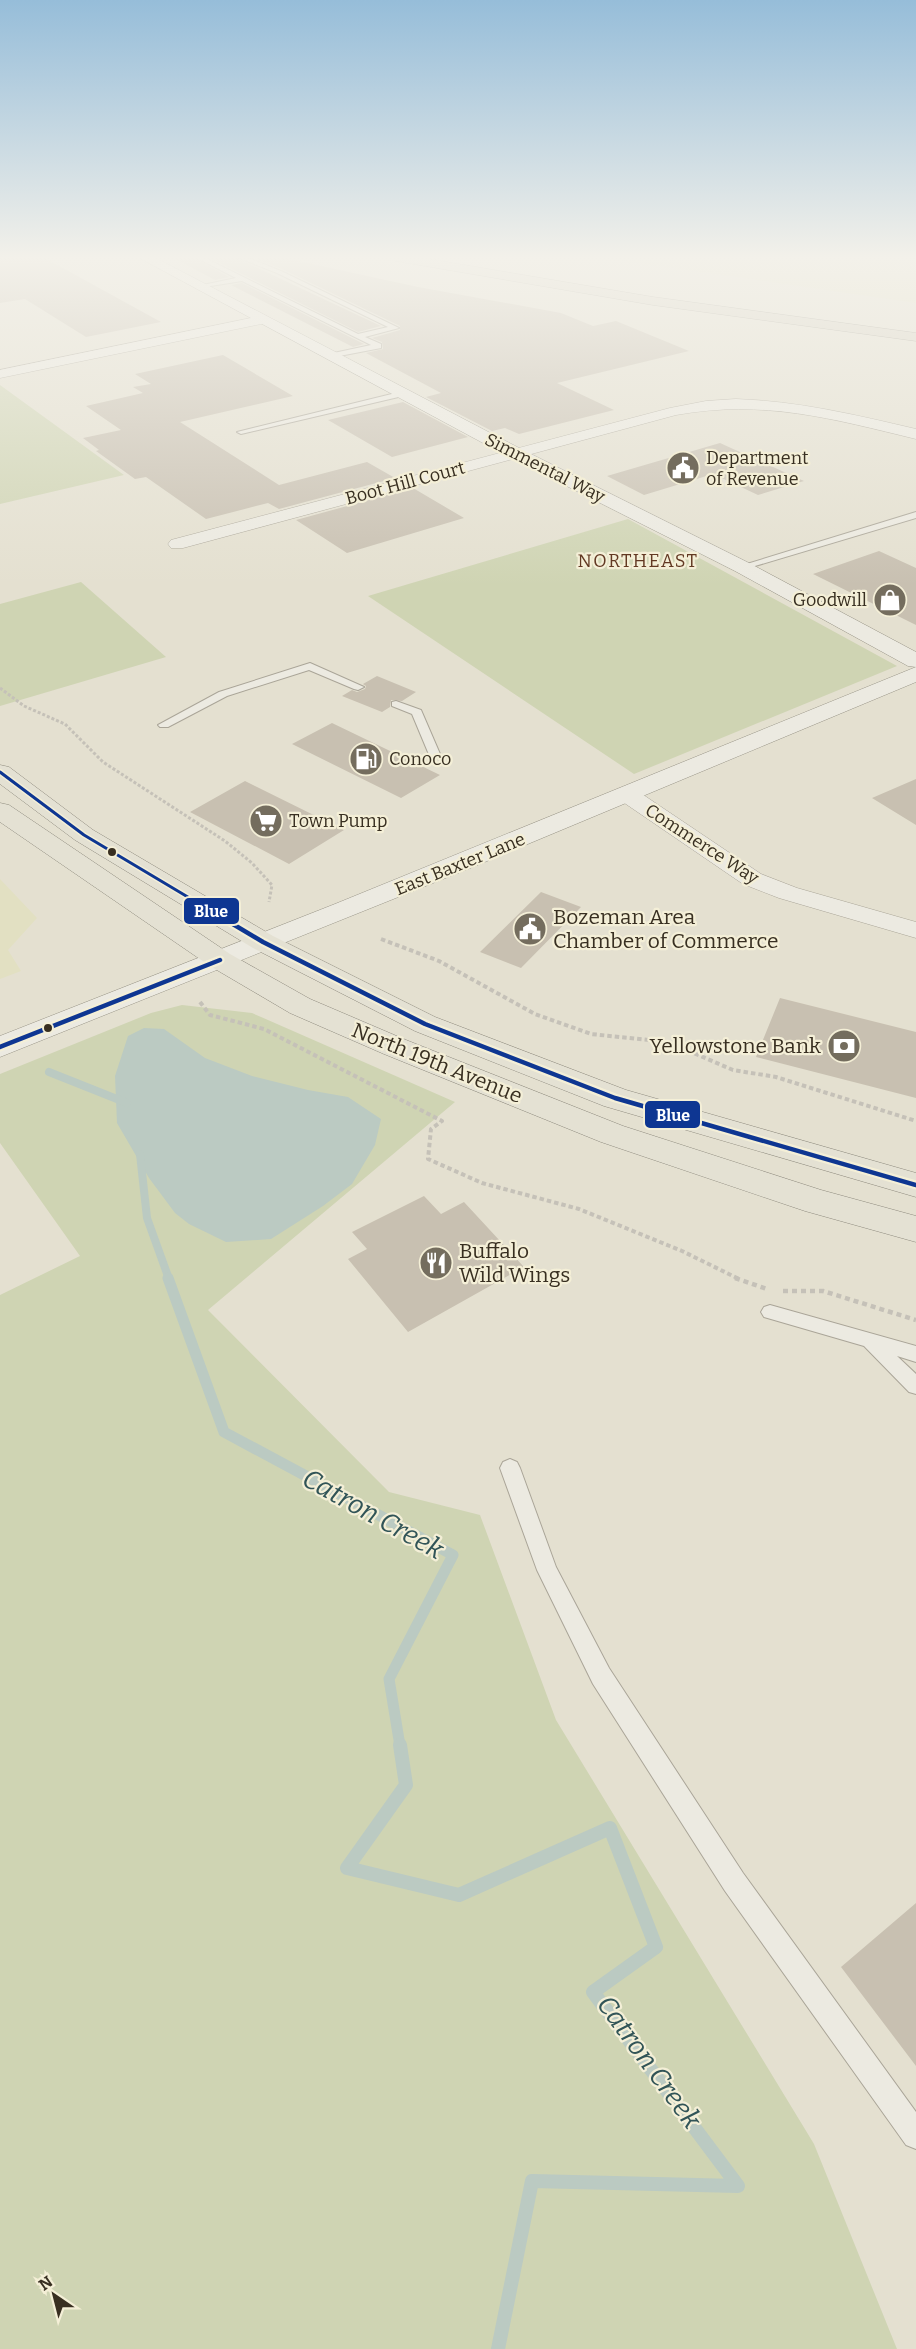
<svg xmlns="http://www.w3.org/2000/svg" width="916" height="2349" viewBox="0 0 916 2349" font-family="Bitter,serif">
<style>
.farmland{fill:#e2e0c2}
.green{fill:#cfd4b3}
.water{fill:#bbcac2}
.lines{fill:none;stroke-linecap:round;stroke-linejoin:round}
.stream-far2{stroke:#bbcac2;stroke-width:8}
.stream-far1{stroke:#bbcac2;stroke-width:11}
.stream{stroke:#bbcac2;stroke-width:14}
.building{fill:#c8c0b1}
.lane-casing{stroke:#aaa598;stroke-width:2}
.street-casing{stroke:#aaa598;stroke-width:1}
.secondary-casing{stroke:#999588;stroke-width:1}
.primary-casing{stroke:#8f8b7f;stroke-width:1}
.highway-casing{stroke:#8f8b7f;stroke-width:1}
.path-far2{stroke:#c5c1b8;stroke-width:3;stroke-dasharray:3 2;stroke-linecap:butt}
.path-far1{stroke:#c5c1b8;stroke-width:4;stroke-dasharray:4.5 3;stroke-linecap:butt}
.path{stroke:#c5c1b8;stroke-width:4.5;stroke-dasharray:5 4;stroke-linecap:butt}
.lane{fill:#eceae1;fill-rule:evenodd}
.street{fill:#eceae1;fill-rule:evenodd}
.secondary{fill:#eceae1;fill-rule:evenodd}
.primary{fill:#e4e1d3;fill-rule:evenodd}
.highway{fill:#d6d1c1;fill-rule:evenodd}
.bus-1-far1-casing{stroke:#f4efd7;stroke-width:6}
.bus-1-casing{stroke:#f4efd7;stroke-width:9}
.bus-1-far1{stroke:#0e3692;stroke-width:3}
.bus-1{stroke:#0e3692;stroke-width:4.5}
.bus-dot{fill:#382f21;stroke:#f4efd7;stroke-width:2}
.labels{text-anchor:middle;dominant-baseline:central;stroke-width:4.5;stroke-linejoin:round;paint-order:stroke}
.far-poi-label{font-size:18px;fill:#382f21;stroke:#f4efd7;text-anchor:start}
.far-street-label{font-size:18px;fill:#382f21;stroke:#f4efd7}
.far-neighbourhood-label{font-size:18px;letter-spacing:1.5px;fill:#623923;stroke:#f4efd7}
.poi-label{font-size:21px;fill:#382f21;stroke:#f4efd7;text-anchor:start}
.street-label{font-size:21px;fill:#382f21;stroke:#f4efd7}
.near-water-label{font-size:27px;font-style:italic;fill:#315457;stroke:#f4efd7}
.line-badge{stroke:#f4efd7;stroke-width:2}
.badge-label{font-size:16px;text-anchor:middle;font-weight:bold;fill:#fff}
</style>
<rect width="100%" height="100%" fill="#e4e0d0"/>
<path class="farmland" d="M591,256H916V303Z
M0,879L37,918L8,950L21,971L0,979Z"/>
<path class="green" d="M0,385L124,475L0,504Z
M628,519L897,666L634,774L368,596Z
M81,582L166,657L0,706V604Z
M182,1005L252,1013L455,1102L208,1310L389,1492L480,1515L556,1720L814,2144L897,2349H0V1295L80,1256L0,1143V1074L151,1013Z"/>
<path class="water" d="M144,1028L164,1029L205,1058L252,1076L308,1090L348,1097L381,1119L375,1145L352,1184L323,1206L271,1239L226,1242L189,1224L175,1213L149,1178L117,1123L115,1076L128,1036Z"/>
<g class="lines">
<path class="stream-far2" d="M49,1072L127,1103
M140,1154L147,1218L169,1279"/>
<path class="stream-far1" d="M168,1278L224,1432L453,1555L389,1679L400,1746"/>
<path class="stream" d="M400,1745L406,1785L347,1868L459,1895L610,1828L656,1947L593,1992L738,2186L532,2181L498,2349"/>
</g>
<path class="building" d="M0,256H41L161,322L86,337L25,299L0,303Z
M170,256H191L229,277L215,280Z
M206,256H232L381,326L358,332Z
M249,256H275L418,287L561,313L593,326L616,321L689,351L557,383L614,410L519,434L505,428L492,431L426,397L441,393L366,353L383,349L382,342L372,338L400,330V326L282,269Z
M242,283L364,344L353,347L231,285Z
M223,355L293,396L180,422L279,485L367,462L395,478L279,509L268,503L206,519L146,477L135,479L96,451L99,450L83,438L121,430L86,406L143,393L133,387L151,384L135,374Z
M403,402L468,437L392,457L328,420Z
M720,443L804,481L758,495L713,474L644,495L607,476Z
M413,488L464,518L347,553L296,520Z
M879,551L916,568V625L813,574Z
M377,676L416,692L402,701L391,700L390,707L382,712L342,696L352,690L357,692L365,689L366,686L363,684Z
M332,723L440,775L401,798L292,744Z
M916,779V825L872,798Z
M245,781L344,830L289,864L190,812Z
M541,892L581,907L521,968L480,952Z
M780,998L916,1032V1098L756,1057Z
M424,1196L441,1214L464,1202L524,1267L408,1332L348,1259L367,1249L352,1232Z
M916,1903V2066L841,1967Z"/>
<g class="lines">
<defs>
<path id="lane" d="M193,256H201L358,334L388,327L277,273L234,256H243L281,271L399,328L365,337L381,344V348L329,358V354L371,345L242,281L198,288V286L236,278Z
M404,391H407V395L241,434L237,432Z
M916,512V518L745,569L737,567Z
M310,663L364,687L358,690L354,689L309,670L227,696L168,727H160L158,725L219,692Z
M396,701L421,710L440,754L438,757H430L412,714L392,706V702Z
M770,1305L916,1346V1362L897,1356L916,1374V1394L909,1392L864,1346L764,1317L761,1312L764,1307Z
M510,1459L517,1462L520,1468L556,1567L609,1668L743,1873L916,2112V2149L906,2145L725,1891L593,1684L537,1570L500,1468L503,1462Z"/>
<path id="street" d="M261,316L268,320L266,323L0,378V370Z
M736,399C798,401 856,415 916,429V439C833,419 763,399 676,415L183,548H171L168,544L171,540L670,408L706,401Z
M628,788L636,790L761,874L797,888L916,922V938L779,898L743,884L620,800L616,795L620,790Z"/>
<path id="secondary" d="M136,256H152L521,449L749,563L916,652V682L468,869L0,1057V1036L335,904L916,667L908,666L735,571L509,457Z"/>
<path id="primary" d="M0,765L9,767L93,830L273,936L435,1017L626,1090L916,1173V1197L604,1106L415,1031L253,948L75,840L0,784Z
M0,803L9,805L230,954L310,999L406,1040L623,1126L821,1190L916,1216V1242L805,1211L601,1142L384,1054L290,1013L210,966L0,822Z"/>
<path id="highway" d="M384,256H411L653,297L916,333V341L653,305L390,260Z"/>
</defs>
<use href="#lane" class="lane-casing"/>
<use href="#street" class="street-casing"/>
<use href="#secondary" class="secondary-casing"/>
<use href="#primary" class="primary-casing"/>
<use href="#highway" class="highway-casing"/>
<path class="path-far2" d="M0,688L24,706L65,724L103,762L225,841L252,863L272,885L269,902"/>
<path class="path-far1" d="M381,939L439,961L535,1014L591,1034L668,1042L733,1070L776,1077L916,1121
M200,1002L210,1015L264,1029L442,1121L431,1129L428,1159L482,1183L579,1209L682,1251L739,1279"/>
<path class="path" d="M735,1278L767,1289
M783,1291H823L916,1320"/>
<use href="#lane" class="lane"/>
<use href="#street" class="street"/>
<use href="#secondary" class="secondary"/>
<use href="#primary" class="primary"/>
<use href="#highway" class="highway"/>
<defs>
<path id="bus-1-far1" d="M0,772L84,835L223,918"/>
<path id="bus-1" d="M221,917L263,942L425,1024L615,1098L916,1185
M0,1047L220,960"/>
</defs>
<use href="#bus-1-far1" class="bus-1-far1-casing"/>
<use href="#bus-1" class="bus-1-casing"/>
<use href="#bus-1-far1" class="bus-1-far1"/>
<use href="#bus-1" class="bus-1"/>
</g>
<linearGradient id="sky" x2="0" y2="1"><stop stop-color="#96bdd9"/><stop offset="0.44" stop-color="#f3f1ea"/><stop offset="1" stop-color="#f3f1ea" stop-opacity="0"/></linearGradient>
<rect width="916" height="585" fill="url(#sky)"/>
<defs>
<symbol id="civic-disc" viewBox="-11 -11 22 22"><circle r="9.5" fill="#746d5e" stroke="#f4efd7"/><path d="M-.6-6.5H3V-4.5H.6V-3L4-1V1h2V6H-6V1h2V-1L-.6-3ZM-1.2 2.5V6h2.4V2.5Z" fill="#fff"/></symbol>
<symbol id="shop-disc" viewBox="-11 -11 22 22"><circle r="9.5" fill="#746d5e" stroke="#f4efd7"/><path d="M-5-2.5h2.3a2.7 3.5 0 0 1 5.4 0H5L5.5 6h-11ZM-1.5-2.5h3a1.5 2.3 0 0 0-3 0Z" fill="#fff"/></symbol>
<symbol id="fuel-disc" viewBox="-11 -11 22 22"><circle r="9.5" fill="#746d5e" stroke="#f4efd7"/><path d="M-5.5-6h7V0h2V4h1.3V-2.5L3-4.5l.8-.8L6-3V5H2.5V1h-1V6h-7ZM-4.2-4.7v3.2H.2V-4.7Z" fill="#fff"/></symbol>
<symbol id="supermarket-disc" viewBox="-11 -11 22 22"><circle r="9.5" fill="#746d5e" stroke="#f4efd7"/><path d="M-6-5.5h2.5l.6 2H6L4.5 2H-2.5L-4.4-4H-6ZM-1.5 3.2a1.3 1.3 0 1 0 .1 0ZM3 3.2a1.3 1.3 0 1 0 .1 0Z" fill="#fff"/></symbol>
<symbol id="bank-disc" viewBox="-11 -11 22 22"><circle r="9.5" fill="#746d5e" stroke="#f4efd7"/><path d="M-6-4H6V4H-6ZM0-2.3a2.3 2.3 0 1 0 0 4.6a2.3 2.3 0 1 0 0-4.6Z" fill="#fff"/></symbol>
<symbol id="restaurant-disc" viewBox="-11 -11 22 22"><circle r="9.5" fill="#746d5e" stroke="#f4efd7"/><path d="M-5-6h1v4h1v-4h1v4h1v-4h1v5L-1.5 .5V6h-2V.5L-5-1ZM5-6V6H3V1.5H1.5Q1.5-4 5-6Z" fill="#fff"/></symbol>
</defs>
<g fill-rule="evenodd">
<use href="#civic-disc" x="664" y="449" width="38" height="38"/>
<use href="#shop-disc" x="871" y="581" width="38" height="38"/>
<use href="#fuel-disc" x="347" y="740" width="38" height="38"/>
<use href="#supermarket-disc" x="247" y="802" width="38" height="38"/>
<use href="#civic-disc" x="511" y="910" width="38" height="38"/>
<use href="#bank-disc" x="825" y="1027" width="38" height="38"/>
<use href="#restaurant-disc" x="417" y="1244" width="38" height="38"/>
</g>
<g class="bus-dot">
<circle cx="112" cy="852" r="5"/>
<circle cx="48" cy="1028" r="5"/>
</g>
<g class="labels">
<g class="far-poi-label">
<text x="706" y="458">Department<tspan x="706" dy="21">of Revenue</tspan></text>
<text x="867" y="600" text-anchor="end">Goodwill</text>
<text x="389" y="759">Conoco</text>
<text x="289" y="821">Town Pump</text>
</g>
<g class="far-street-label">
<text transform="translate(545 468) rotate(27)">Simmental Way</text>
<text transform="translate(405 483) rotate(-15)">Boot Hill Court</text>
<text transform="translate(702 844) rotate(33)">Commerce Way</text>
<text transform="translate(460 864) rotate(-22)">East Baxter Lane</text>
</g>
<g class="far-neighbourhood-label">
<text x="638" y="561">NORTHEAST</text>
</g>
<g class="poi-label">
<text x="553" y="917">Bozeman Area<tspan x="553" dy="24">Chamber of Commerce</tspan></text>
<text x="821" y="1046" text-anchor="end">Yellowstone Bank</text>
<text x="459" y="1251">Buffalo<tspan x="459" dy="24">Wild Wings</tspan></text>
</g>
<g class="street-label">
<text transform="translate(437 1063) rotate(22)">North 19th Avenue</text>
</g>
<g class="near-water-label">
<text transform="translate(373 1514) rotate(29)">Catron Creek</text>
<text transform="translate(649 2062) rotate(54)">Catron Creek</text>
</g>
</g>
<g class="line-badge">
<rect x="183" y="897" width="57" height="28" rx="6" fill="#0e3692"/>
<rect x="644" y="1100" width="57" height="29" rx="6" fill="#0e3692"/>
</g>
<g class="badge-label">
<text x="211" y="917">Blue</text>
<text x="673" y="1121">Blue</text>
</g>
<g transform="translate(54 2295) rotate(325)" stroke="#f4efd7" stroke-width="4.5" paint-order="stroke">
<path d="M0-4.5L10 22L0 15L-10 22Z" fill="#382f21"/>
<text y="-9" font-size="16" font-weight="bold" text-anchor="middle" fill="#382f21">N</text>
</g>
</svg>
